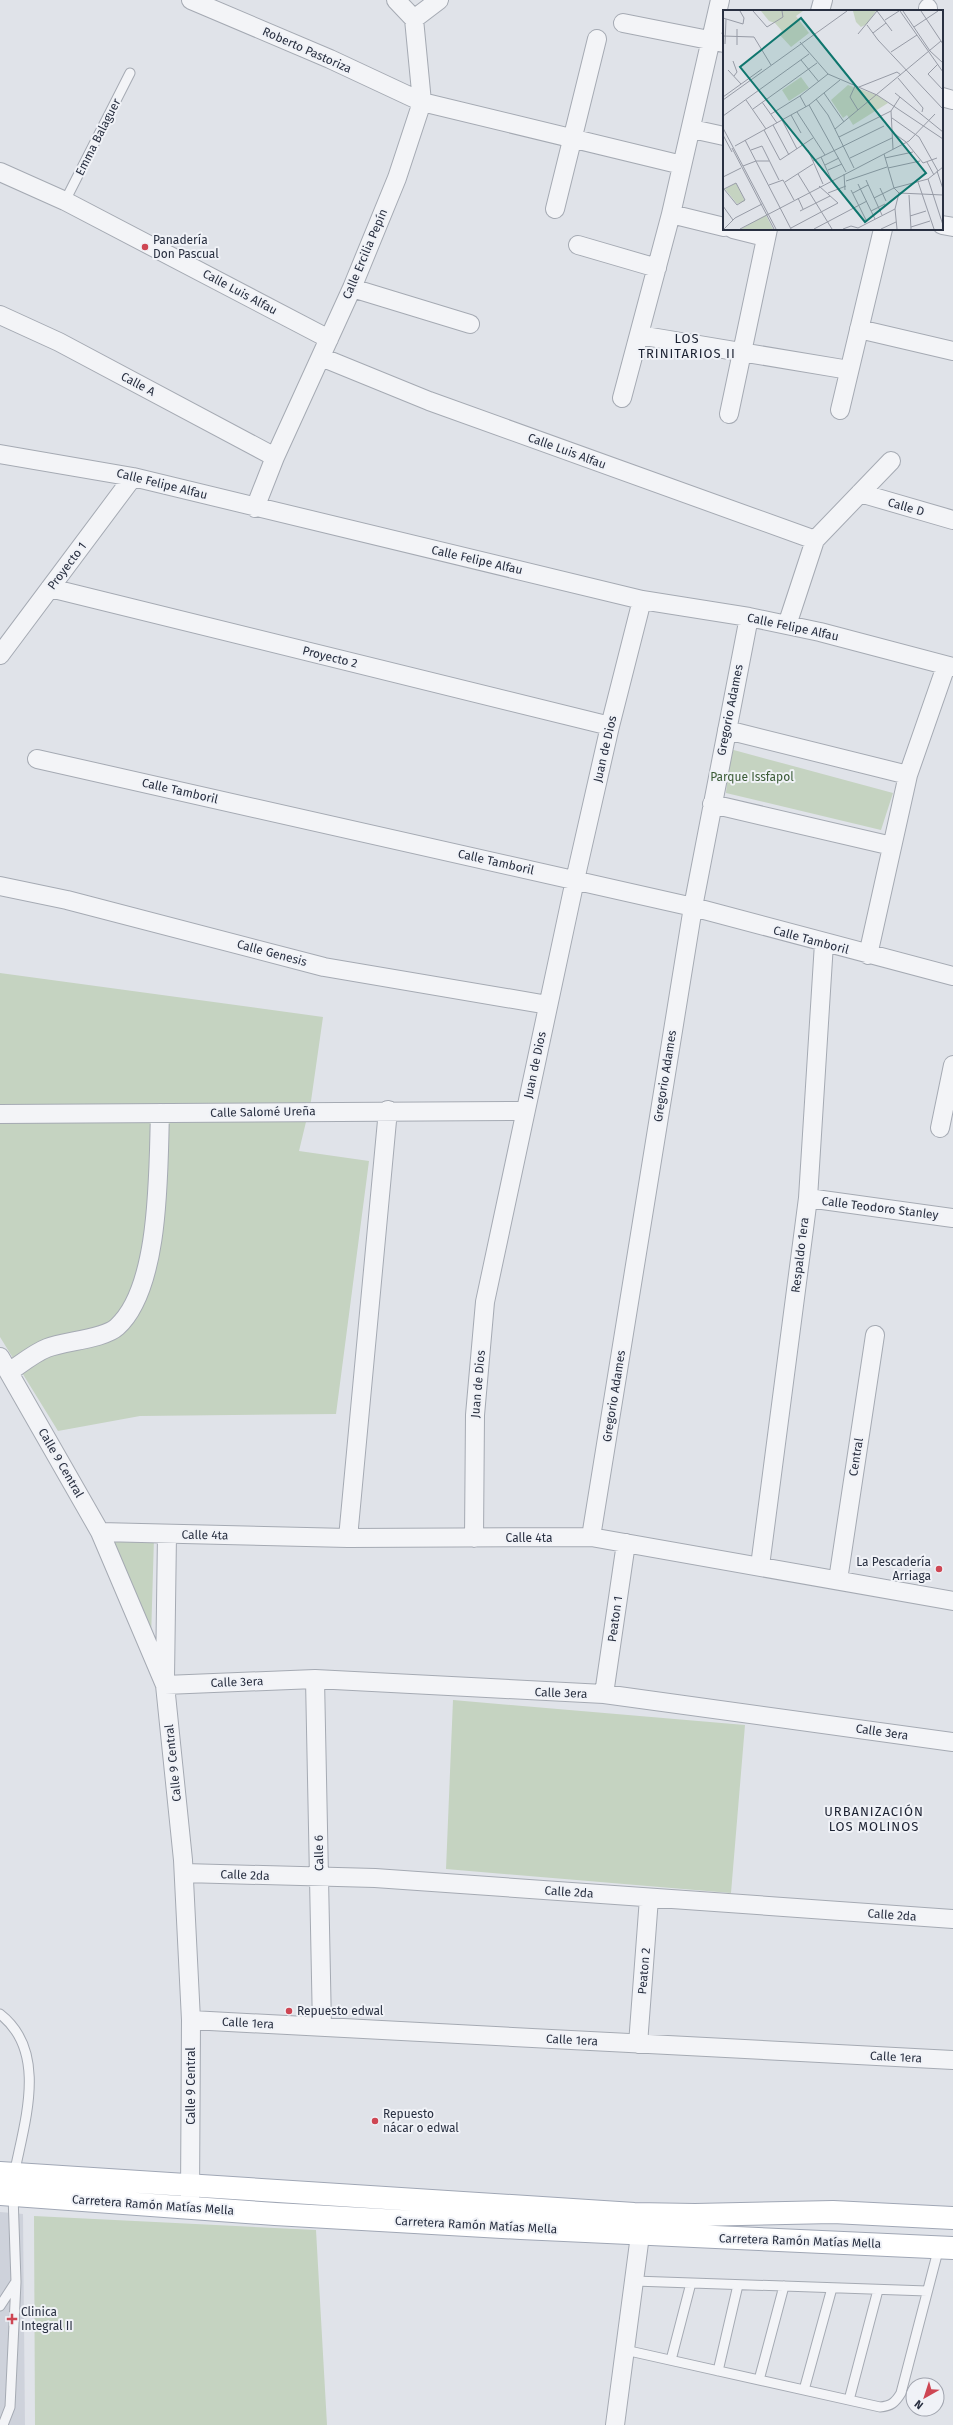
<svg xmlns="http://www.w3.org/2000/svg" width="953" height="2425" viewBox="0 0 953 2425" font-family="'Fira Sans',sans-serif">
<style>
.built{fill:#ced2db}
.green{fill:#c5d3c1}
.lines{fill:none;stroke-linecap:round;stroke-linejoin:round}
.lane-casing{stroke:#a5aab3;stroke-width:11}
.street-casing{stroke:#a5aab3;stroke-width:20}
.primary-casing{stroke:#a0a7b5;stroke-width:24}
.lane{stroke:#f3f4f7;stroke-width:9}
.street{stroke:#f3f4f7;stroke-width:18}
.primary{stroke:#fff;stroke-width:22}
.poi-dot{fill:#ce4653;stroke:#f0f2f7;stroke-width:1.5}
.labels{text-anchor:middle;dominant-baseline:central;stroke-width:4;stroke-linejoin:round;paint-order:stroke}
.street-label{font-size:12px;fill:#293041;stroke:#f0f2f7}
.poi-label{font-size:12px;fill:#293041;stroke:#f0f2f7;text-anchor:start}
.park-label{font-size:12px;fill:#3b5c36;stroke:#f0f2f7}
.neighbourhood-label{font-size:13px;letter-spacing:1px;fill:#1b2131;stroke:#f0f2f7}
.inset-road{fill:none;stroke:#979ba6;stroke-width:1}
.view{fill:#0f766e;fill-opacity:0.15;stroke:#0f766e;stroke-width:2}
.inset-edge{fill:none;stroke:#293041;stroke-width:2}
</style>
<rect width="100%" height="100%" fill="#e0e3e9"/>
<path class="built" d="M0,2212L23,2214L25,2425H0Z"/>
<path class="green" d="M730,749L893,793L881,830L726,793Z
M0,973L323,1017L311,1101L299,1151L369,1161L336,1414L140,1416L58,1431L0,1337Z
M154,1538L151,1638L110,1539Z
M453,1700L745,1725L731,1893L446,1869Z
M34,2216L316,2230L327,2425H35Z"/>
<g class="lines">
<defs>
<path id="lane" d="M65,201L130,73
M0,2014C49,2052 24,2123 14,2175
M634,2281L927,2291
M0,2306L15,2283
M625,2350L880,2407C891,2406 895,2403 901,2393L939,2247
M671,2360L691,2283
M718,2371L738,2285
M759,2380L784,2286
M804,2390L832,2288
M849,2400L878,2290
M3,2425L10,2407L16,2282L13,2195"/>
<path id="street" d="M191,0L330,59L422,102L682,165
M396,0L414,19
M820,11L823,0
M928,11V8
M623,23L724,43
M942,97L953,100
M692,129L724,136
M0,172L65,201L329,339
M555,209L597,39
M671,214L724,227
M942,225L953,227
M733,229L765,237
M578,245L657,268
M352,288L470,324
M0,315L59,342L275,457
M859,329L953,351
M639,335L849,370
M321,357L429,401L815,540
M622,398L671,214L720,0
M840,410L883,229
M729,414L768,229
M0,454L133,477L642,600L749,617L820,632L953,667
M860,493L953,520
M255,508L275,457L352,288L397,178L422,102L414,19L439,0
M50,588L610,726
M787,625L815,540L891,461
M0,655L133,477
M727,730L908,775
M37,759L693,907L953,976
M712,804L892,846
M0,886L67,900L324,967L548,1005
M868,955L908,775L946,666
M0,1114L525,1111
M940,1128L953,1065
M808,1198L953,1218
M0,1357L100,1532L165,1685L183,1860L191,2020L190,2199
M9,1372C21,1364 34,1353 47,1348C65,1341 104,1339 117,1327C161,1287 158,1169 160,1113
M100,1532L348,1538L591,1537L953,1601
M591,1537L693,907L749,617
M348,1538L388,1110
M474,1538L475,1415L485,1302L575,880L610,726L642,600
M760,1566L808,1198L824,943
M838,1580L875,1335
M165,1677L167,1534
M315,1679L322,2027
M165,1685L315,1679L604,1694L953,1742
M604,1694L626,1543
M184,1873L375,1878L953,1919
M191,2020L953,2060
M638,2044L649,1898
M615,2425L642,2220"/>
<path id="primary" d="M0,2173L634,2214L695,2215L833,2212L953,2218
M0,2194L275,2214L521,2228L953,2248"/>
</defs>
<use href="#lane" class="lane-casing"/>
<use href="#street" class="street-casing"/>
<use href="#primary" class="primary-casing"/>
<use href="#lane" class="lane"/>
<use href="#street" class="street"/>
<use href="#primary" class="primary"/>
</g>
<g class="poi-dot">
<circle cx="145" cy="247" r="4"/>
<circle cx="939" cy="1569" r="4"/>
<circle cx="289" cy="2011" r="4"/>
<circle cx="375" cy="2121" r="4"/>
<path d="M10 2313h4v4h4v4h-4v4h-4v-4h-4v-4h4z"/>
</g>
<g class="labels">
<g class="street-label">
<text transform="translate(307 50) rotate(24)">Roberto Pastoriza</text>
<text transform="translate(98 137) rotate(-63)">Emma Balaguer</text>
<text transform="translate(365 254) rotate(-67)">Calle Ercilia Pepín</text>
<text transform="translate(240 292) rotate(28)">Calle Luis Alfau</text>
<text transform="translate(138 384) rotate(28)">Calle A</text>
<text transform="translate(567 451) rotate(20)">Calle Luis Alfau</text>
<text transform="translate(162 484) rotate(14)">Calle Felipe Alfau</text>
<text transform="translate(906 507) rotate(16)">Calle D</text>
<text transform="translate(477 560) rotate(13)">Calle Felipe Alfau</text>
<text transform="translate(67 566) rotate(-53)">Proyecto 1</text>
<text transform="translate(793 627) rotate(12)">Calle Felipe Alfau</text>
<text transform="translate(330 657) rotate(14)">Proyecto 2</text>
<text transform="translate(730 710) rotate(-79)">Gregorio Adames</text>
<text transform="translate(605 749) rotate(-77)">Juan de Dios</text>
<text transform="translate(180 791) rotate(13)">Calle Tamboril</text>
<text transform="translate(496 862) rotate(13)">Calle Tamboril</text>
<text transform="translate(811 940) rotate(15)">Calle Tamboril</text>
<text transform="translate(272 953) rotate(15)">Calle Genesis</text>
<text transform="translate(535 1065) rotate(-78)">Juan de Dios</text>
<text transform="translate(665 1076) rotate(-81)">Gregorio Adames</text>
<text transform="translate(263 1112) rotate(-1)">Calle Salomé Ureña</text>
<text transform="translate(880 1208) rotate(7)">Calle Teodoro Stanley</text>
<text transform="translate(800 1255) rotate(-83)">Respaldo 1era</text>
<text transform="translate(478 1384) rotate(-85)">Juan de Dios</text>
<text transform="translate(614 1396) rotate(-81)">Gregorio Adames</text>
<text transform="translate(856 1457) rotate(-81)">Central</text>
<text transform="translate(61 1463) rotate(60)">Calle 9 Central</text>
<text transform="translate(205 1535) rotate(1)">Calle 4ta</text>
<text x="529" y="1538">Calle 4ta</text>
<text transform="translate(615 1619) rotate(-82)">Peaton 1</text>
<text transform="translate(237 1682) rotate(-2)">Calle 3era</text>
<text transform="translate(561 1693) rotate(2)">Calle 3era</text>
<text transform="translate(882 1732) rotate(8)">Calle 3era</text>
<text transform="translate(173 1763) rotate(-96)">Calle 9 Central</text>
<text transform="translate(319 1853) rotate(-91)">Calle 6</text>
<text transform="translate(245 1875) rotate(2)">Calle 2da</text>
<text transform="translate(569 1892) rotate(4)">Calle 2da</text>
<text transform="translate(892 1915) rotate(4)">Calle 2da</text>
<text transform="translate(644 1971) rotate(-85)">Peaton 2</text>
<text transform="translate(248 2023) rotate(3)">Calle 1era</text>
<text transform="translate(572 2040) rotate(3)">Calle 1era</text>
<text transform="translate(896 2057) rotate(3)">Calle 1era</text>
<text transform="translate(191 2086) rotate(-90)">Calle 9 Central</text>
<text transform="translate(153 2205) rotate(4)">Carretera Ramón Matías Mella</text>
<text transform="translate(476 2225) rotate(3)">Carretera Ramón Matías Mella</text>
<text transform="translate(800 2241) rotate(2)">Carretera Ramón Matías Mella</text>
</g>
<g class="poi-label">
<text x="153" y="240">Panadería<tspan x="153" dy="14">Don Pascual</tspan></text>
<text x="931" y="1562" text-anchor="end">La Pescadería<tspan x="931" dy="14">Arriaga</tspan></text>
<text x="297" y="2011">Repuesto edwal</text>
<text x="383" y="2114">Repuesto<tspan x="383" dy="14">nácar o edwal</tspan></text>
<text x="21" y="2312">Clinica<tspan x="21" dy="14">Integral II</tspan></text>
</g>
<g class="park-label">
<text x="752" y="777">Parque Issfapol</text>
</g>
<g class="neighbourhood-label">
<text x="687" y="338">LOS<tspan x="687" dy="15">TRINITARIOS II</tspan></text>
<text x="874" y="1811">URBANIZACIÓN<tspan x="874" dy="15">LOS MOLINOS</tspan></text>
</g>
</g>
<g transform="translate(723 10)">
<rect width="220" height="220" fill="#e0e3e9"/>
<path d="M38,1H80L73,6L86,23L68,37L56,24L59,21L52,13L46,11ZM130,1H153L144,14L138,17L133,12ZM78,67L86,78L66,91L59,80ZM125,75L154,85L165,93L130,115L124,105L120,108L108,90ZM13,173L22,191L14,194L2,179ZM43,205L50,219H18Z" fill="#c5d3c1"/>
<path class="inset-road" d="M30,1L44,17L60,7L59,1M154,1L169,21M177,1L220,62M180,1L207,41L220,53M198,1L220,34M0,8L20,14L21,8L17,1M162,10L176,1M144,15L155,30L220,99M191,17L215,1M150,23L163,13M135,24L154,1M0,26L31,27L48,55M77,32L105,64L154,85L220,129M2,34L3,9M14,35V19M168,42L194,25M78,50L96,72M10,51L14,62L11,66M215,54L205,64L220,80M5,60L18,74M175,68L200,98L199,102M132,76L127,87L135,100M136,77L174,62L178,65M101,83L121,112M172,83L220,122M77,86L83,97M0,87L39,59M93,89L105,105L131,158M0,90L124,1M23,90L43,119M39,92L54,113M86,95L123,162M30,99L94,53M168,101L170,139M74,102L102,145M48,104L77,86L105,64M68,105L78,123M0,106L86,44M169,108L196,127L215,161M59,110L74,139M50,115L66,145M0,118L53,219M112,119L218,31M41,120L57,150L90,128M169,122L183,132L200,153L214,148M0,125L9,142M116,127L168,101L177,87M22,130L68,219M12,136L86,95L117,70M9,138L51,219M28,140L39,136L56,170M85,140L100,174M161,144L171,178L176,183L172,199L174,219M98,147L108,169M127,148L169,128M162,148L190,142M90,151L161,116M204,152L211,165M102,155L116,148M20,156L33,151H46M165,158L197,151M105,160L119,154M214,161L220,179M75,164L109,219M121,164L122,180M0,167L18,158M205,169L220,215M143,170L159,205M123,171L164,157M62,172L90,154M195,172L211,219M13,173L22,190L14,195L1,179ZM135,174L152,209M46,175L60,170L71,190M157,178L163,191M128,180L143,210M105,183L123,176M130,183L145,175M176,183L220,185M186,185L188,219M75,188L80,199M151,188L171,178L205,169L220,157M0,196L10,210M77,201L107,186M148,201L162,194M187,206L203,201M188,217L207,211M68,218L115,193L96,176M1,219L12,208L39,194M17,219L186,131L212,104M91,219L144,191M120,219L128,216L135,218L172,199M158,219L173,212"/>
<path class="view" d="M78,8L203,163L142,212L17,57Z"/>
<rect width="220" height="220" class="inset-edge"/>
</g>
<g transform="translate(925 2397) rotate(219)"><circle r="19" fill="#f0f2f7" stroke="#a0a4ae"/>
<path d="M0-3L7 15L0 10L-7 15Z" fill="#ce4653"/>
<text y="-6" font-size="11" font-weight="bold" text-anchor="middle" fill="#293041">N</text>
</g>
</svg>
